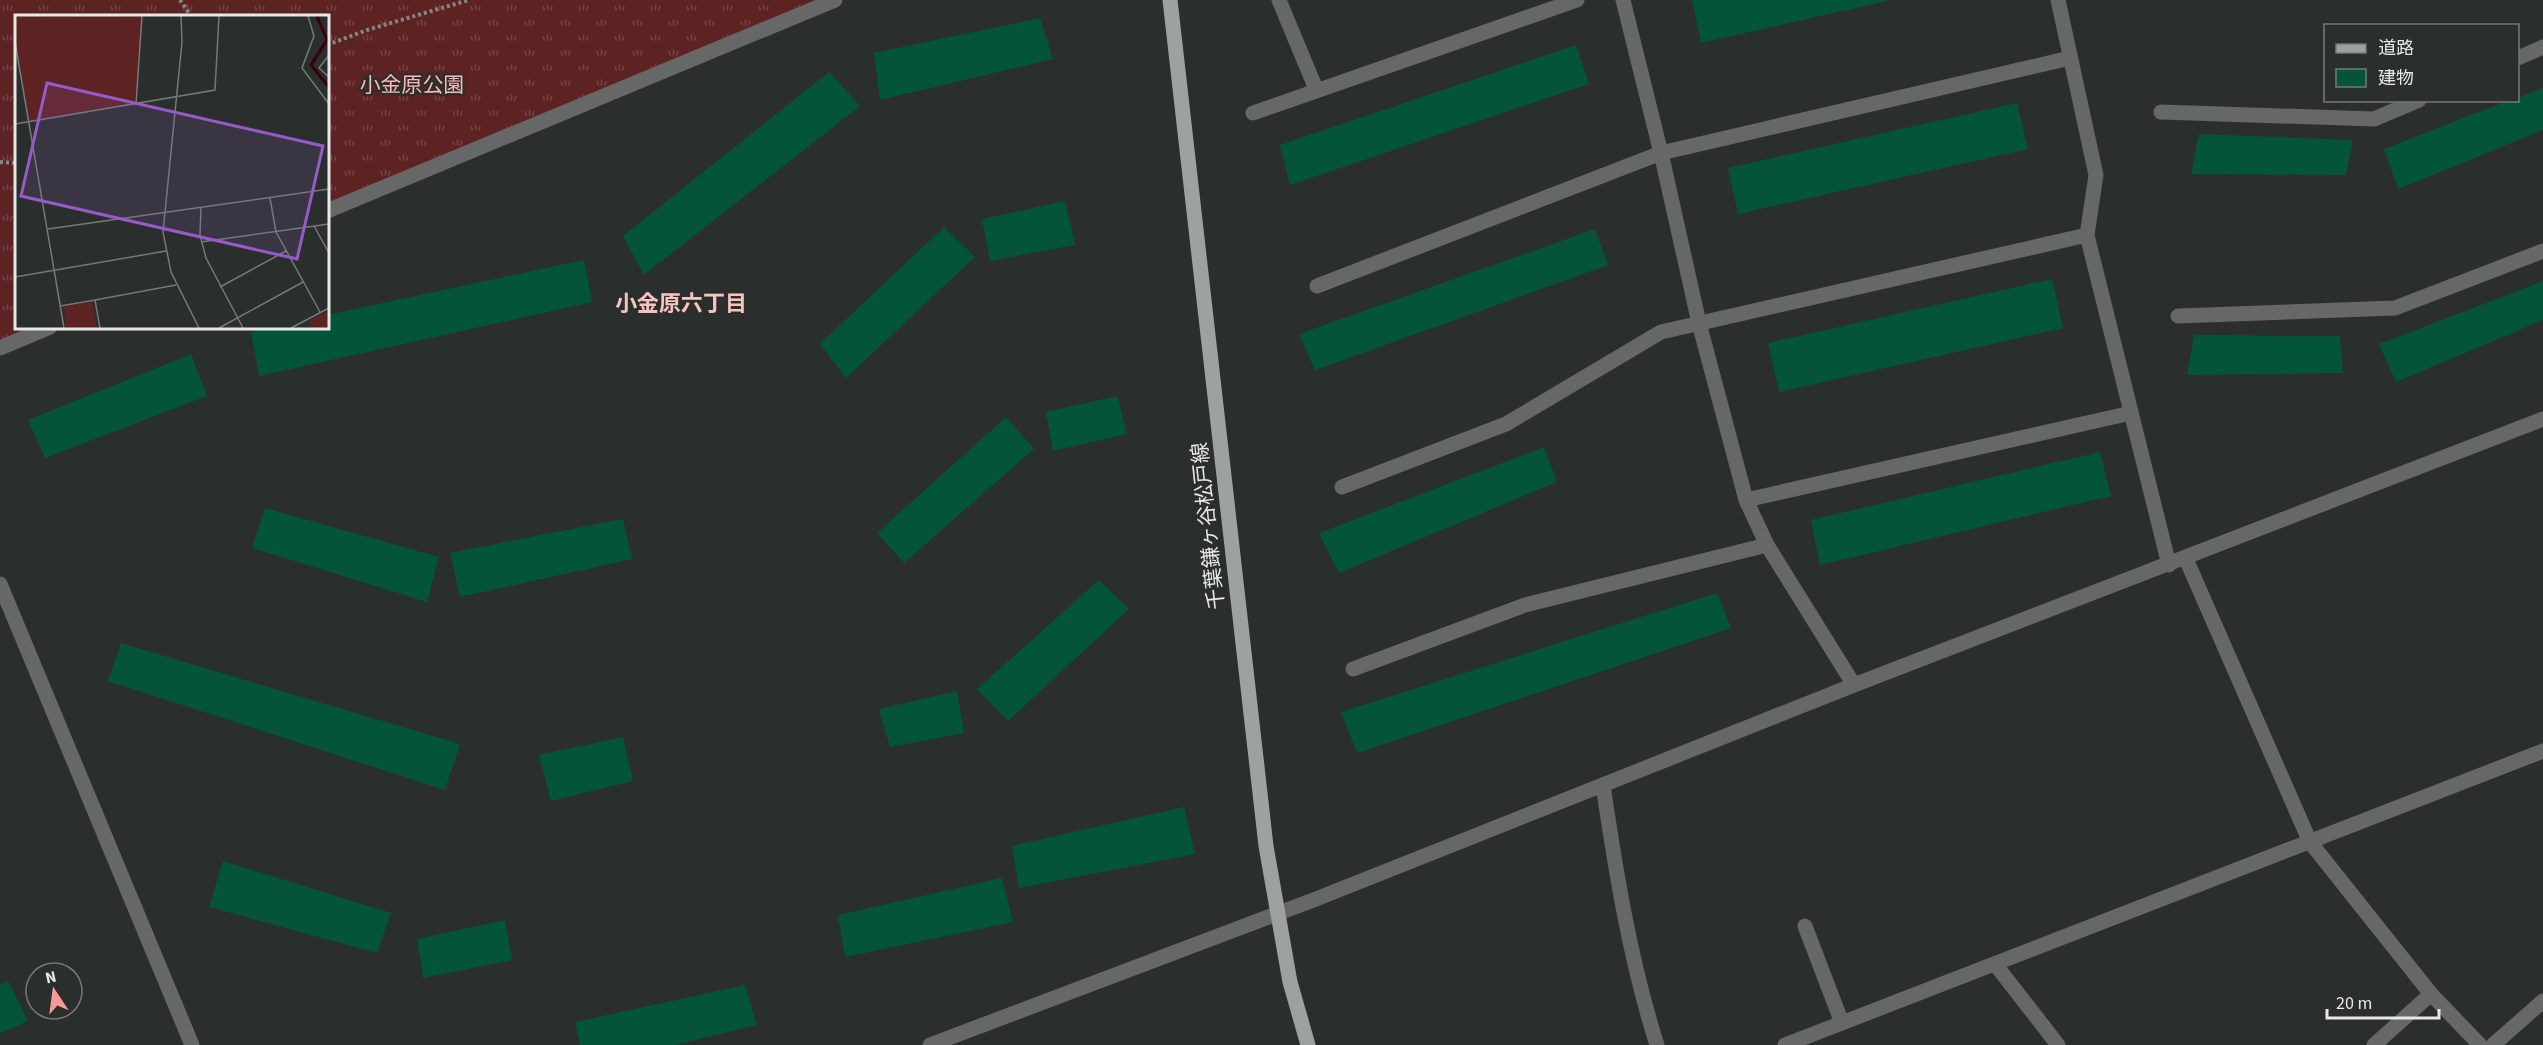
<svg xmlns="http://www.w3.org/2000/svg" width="2543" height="1045" viewBox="0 0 2543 1045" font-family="'Source Sans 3','Noto Sans JP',sans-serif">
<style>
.grass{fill:url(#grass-tufts)}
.building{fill:#045538}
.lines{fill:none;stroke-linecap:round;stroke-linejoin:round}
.path{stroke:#848786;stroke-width:4;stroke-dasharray:3 3;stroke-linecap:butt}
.service{stroke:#666867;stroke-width:15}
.minor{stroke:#666867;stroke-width:15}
.tertiary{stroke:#666867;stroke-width:15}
.primary{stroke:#9ea29f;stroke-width:15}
.labels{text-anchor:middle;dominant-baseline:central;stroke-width:4.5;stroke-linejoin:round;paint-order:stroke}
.park-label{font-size:21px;fill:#feb7b3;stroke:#2a2e2c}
.street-label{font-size:21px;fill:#e7e9e8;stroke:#2a2e2c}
.neighbourhood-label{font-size:22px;font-weight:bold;fill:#f7c3c0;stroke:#2a2e2c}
.inset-river{fill:none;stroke:#380005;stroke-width:3}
.inset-road{fill:none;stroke:#767977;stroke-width:1.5}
.view{fill:#965bc9;fill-opacity:0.15;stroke:#965bc9;stroke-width:3}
.inset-edge{fill:none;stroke:#e7e9e8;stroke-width:3}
</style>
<defs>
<pattern id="grass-tufts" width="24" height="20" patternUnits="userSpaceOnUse" patternTransform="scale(1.5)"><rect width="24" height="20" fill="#5d2322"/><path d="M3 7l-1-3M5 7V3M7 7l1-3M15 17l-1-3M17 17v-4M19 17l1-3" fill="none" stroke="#744342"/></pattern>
</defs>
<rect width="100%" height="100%" fill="#2a2e2c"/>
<path class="grass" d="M0,0H823L327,211V16H16V327H50L0,348Z"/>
<path class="building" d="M1692,0H1887V1L1701,43Z
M1040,18L1053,59L880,100L874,53Z
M1576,45L1589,84L1290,185L1280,145Z
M829,72L860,106L644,275L623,236Z
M2543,88V130L2398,189L2384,149L2510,100H2518V98Z
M2017,103L2028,149L1738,214L1728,168Z
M2199,134L2353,140L2346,175L2191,174Z
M1065,201L1075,245L990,261L982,219Z
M944,227L975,257L846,378L820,344Z
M1595,229L1608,265L1315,370L1299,334Z
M584,260L592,302L259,376L251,332L272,327H327V315Z
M2052,279L2063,328L1779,392L1768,343Z
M2543,281V320L2396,382L2379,344Z
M2194,335L2340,336L2343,373L2187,375Z
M191,354L207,396L45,458L28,420Z
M1117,396L1127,434L1053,451L1046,412Z
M1006,417L1034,449L904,563L877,533Z
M1544,447L1557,482L1339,573L1319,533Z
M2100,452L2111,496L1820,565L1811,520Z
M265,508L439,557L427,602L252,548Z
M623,519L632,559L460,597L450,553Z
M1099,580L1129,609L1008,721L977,689Z
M1717,593L1731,628L1357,753L1341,712Z
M121,643L460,744L445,790L108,681Z
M957,691L964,733L890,747L879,709Z
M623,737L633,781L551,801L539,755Z
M1184,807L1195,854L1019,888L1012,846Z
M223,861L391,913L377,953L209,907Z
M1002,878L1013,922L845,957L838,915Z
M505,920L512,960L423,978L417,939Z
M8,981L28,1021L0,1033V984Z
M745,985L757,1025L674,1045H580L575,1022Z"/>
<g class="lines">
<path class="path" d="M180,0L191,16
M327,45L367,30L469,0
M0,162L16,163"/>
<path class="service" d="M1279,0L1316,89
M1623,0L1661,153L1699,323L1746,500L1767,545L1854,685
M2058,0L2096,175L2087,235L2169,565
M2518,58L2543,47
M2161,112L2374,119L2419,100
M1253,113L1577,0
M1317,286L1661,153L2070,58
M2178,316L2395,308L2543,251
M1342,487L1506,424L1661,332L2087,235
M1746,500L2131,413
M1353,669L1525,605L1767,545
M1805,926L1842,1023
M1995,964L2058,1045"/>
<path class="minor" d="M2186,559L2310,842L2431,994L2480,1045
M1603,785C1616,873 1630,960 1657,1045
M930,1045L1316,899L1854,685L2543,419
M1785,1045L2543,751
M2374,1045L2431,994
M2493,1045L2543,1001"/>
<path class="tertiary" d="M327,211L835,0
M0,348L50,327
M0,584L192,1045"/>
<path class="primary" d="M1170,0L1266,846L1290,982L1308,1045"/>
</g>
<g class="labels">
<g class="park-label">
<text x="412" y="85">小金原公園</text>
</g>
<g class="street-label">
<text transform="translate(1208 526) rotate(-96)">千葉鎌ヶ谷松戸線</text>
</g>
<g class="neighbourhood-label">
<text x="681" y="304">小金原六丁目</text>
</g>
</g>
<g transform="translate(15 15)">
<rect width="314" height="314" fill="#2a2e2c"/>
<path d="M127,1L121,89L14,107L0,27V2ZM77,287L82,313H51L49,291ZM313,296V313H296L294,306Z" fill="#5d2322"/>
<path d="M71,295L75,297L79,313H59L56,298Z" fill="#5d2322"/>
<path class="inset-river" d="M302,1L312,25L296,50L314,72"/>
<path class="inset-road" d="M166,1L167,27L148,217L156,257L184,313M293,1L299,21L287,53L314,89M0,27L49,313M314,40L304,53L314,62M121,89L127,1M0,109L200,75L204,1M255,183L261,217L305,297M186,193L185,220L191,243L228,313M299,211L314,238M33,214L314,174M186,227L314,209M0,262L151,236M205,272L271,236M80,285L161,270M45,291L80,285L85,313M204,313L288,267M276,313L314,293"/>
<path class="view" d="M32,68L308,131L282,244L6,181Z"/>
<rect width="314" height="314" class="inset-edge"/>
</g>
<rect x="2324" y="24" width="195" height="78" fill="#2a2e2c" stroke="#767977" stroke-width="1.5"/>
<rect x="2336" y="44" width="30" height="9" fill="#9ea29f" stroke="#767977" stroke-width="1.5"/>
<text x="2378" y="54" font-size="18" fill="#e7e9e8">道路</text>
<rect x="2336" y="69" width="30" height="18" fill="#045538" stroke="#767977" stroke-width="1.5"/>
<text x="2378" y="84" font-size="18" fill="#e7e9e8">建物</text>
<g transform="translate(54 991) rotate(347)"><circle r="28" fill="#2a2e2c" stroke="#767977" stroke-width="1.5"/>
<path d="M0-4.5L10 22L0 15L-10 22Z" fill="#f59b97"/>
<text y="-9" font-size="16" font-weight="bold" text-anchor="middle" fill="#e7e9e8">N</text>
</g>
<path d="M2327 1009v9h112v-9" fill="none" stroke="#e7e9e8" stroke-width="3"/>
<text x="2336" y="1009" font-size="18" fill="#e7e9e8" stroke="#2a2e2c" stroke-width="4.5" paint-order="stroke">20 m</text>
</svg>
